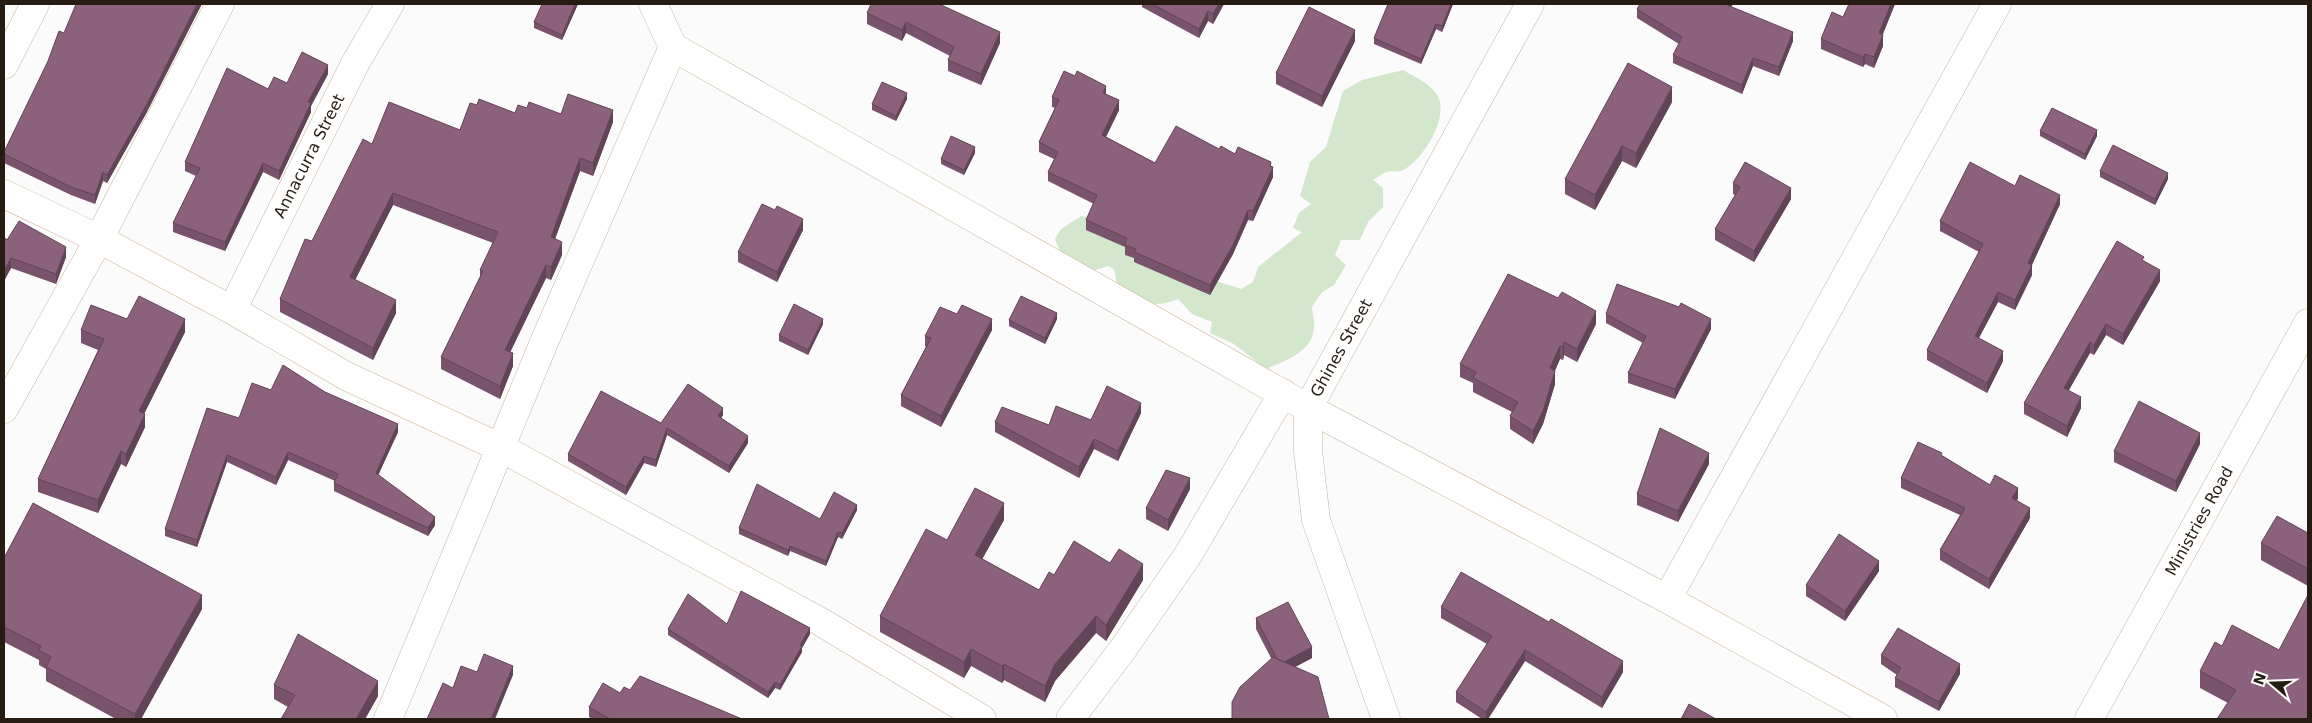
<svg xmlns="http://www.w3.org/2000/svg" width="2312" height="723" viewBox="0 0 2312 723" font-family="'DejaVu Sans',sans-serif">
<style>
.green{fill:#d3e7cd}
.lines{fill:none;stroke-linecap:round;stroke-linejoin:round}
.minor-casing{stroke:#cdb497;stroke-width:29}
.tertiary-casing{stroke:#cdb497;stroke-width:29}
.minor{stroke:#fff;stroke-width:28}
.tertiary{stroke:#fff;stroke-width:28}
.wall{fill:#78536b}
.shaded-wall{fill:#624457}
.building{fill:#8c617c;stroke:#624457}
.labels{text-anchor:middle;dominant-baseline:central;stroke-width:4;stroke-linejoin:round;paint-order:stroke}
.street-label{font-size:16px;fill:#261c11;stroke:#fff}
</style>
<rect width="100%" height="100%" fill="#fbfbfb"/>
<path class="green" d="M1403,70C1416,78 1433,84 1439,99C1447,121 1423,158 1405,169C1400,173 1392,170 1386,172C1382,174 1377,178 1373,180L1383,188V207L1368,222L1360,240H1341L1335,255L1346,265L1334,285L1322,292L1312,307C1312,313 1315,320 1314,327C1313,352 1285,361 1266,369L1234,344L1210,333L1212,322L1192,314L1178,299C1148,311 1141,300 1117,284L1114,269L1108,266L1086,273L1060,251L1055,239L1061,229L1081,216L1095,218L1216,281L1241,289L1253,282L1258,267L1302,232L1293,228L1299,213L1311,204L1300,196L1310,162L1326,147L1343,91L1362,80Z"/>
<g class="lines">
<defs>
<path id="minor" d="M653,4L673,47
M673,47L1308,408L1667,599L1883,719
M4,65L35,4
M4,194L99,239L232,310L346,376L501,448L821,622L982,719
M232,310L356,62L390,4
M4,409L99,239L220,4
M1667,599L1997,4
M388,719L545,340L673,47
M1070,719L1123,649L1188,555L1283,393
M1386,719L1316,520L1308,451V408L1530,4"/>
<path id="tertiary" d="M2089,719L2308,323"/>
</defs>
<use href="#minor" class="minor-casing"/>
<use href="#tertiary" class="tertiary-casing"/>
<use href="#minor" class="minor"/>
<use href="#tertiary" class="tertiary"/>
</g>
<path class="wall" d="M578,4L562,40L534,28V22Z
M1142,4H1224L1213,24L1208,21L1199,38L1142,7Z
M1388,4H1453L1442,32L1436,29L1421,64L1374,44V38Z
M1733,4L1731,7L1793,41L1779,76L1753,66L1742,94L1673,63V55L1679,44L1637,18V9Z
M1895,4L1883,34V46L1874,68L1865,64L1863,67L1821,49V39L1843,17Z
M867,13L1000,43L981,85L948,71V60L950,56L906,33L902,41L867,24Z
M64,33L147,112L107,183L103,181L95,204L71,195L4,163V152Z
M1355,41L1322,107L1276,84V73Z
M328,74L311,106V112L279,180L263,172L225,251L173,232V223L196,176L185,171V162L268,89L287,83Z
M1106,94L1119,110L1106,137L1155,163L1219,149L1235,154L1271,166L1273,177L1253,221L1248,220L1233,254L1210,295L1134,262V258L1125,255V247L1086,230V220L1094,204L1048,181V172L1054,159L1039,152V142L1055,108L1052,107V97Z
M907,99L896,121L872,110V104Z
M1672,102L1636,168L1622,161L1595,210L1565,194V179Z
M477,105L515,113L527,108L613,122L593,176L580,171L555,239L562,255L551,280L546,278L510,352L513,366L500,399L441,369V357L480,277V270L493,243L393,205L355,280L396,313L373,360L280,312V299L312,241L372,144L460,130Z
M2040,131L2097,136L2085,160L2040,136Z
M975,153L964,175L941,164V159Z
M2100,171L2168,179L2155,205L2100,177Z
M1733,183L1791,199L1754,262L1715,240V229L1735,195L1733,194Z
M2015,186L2060,204L2032,265V275L2015,310L1998,302L1979,338L2003,361L1987,393L1927,360V350L1979,252L1940,231V221Z
M775,210L803,230L777,282L738,262V252Z
M4,238L66,257L56,284L11,268L4,281Z
M2144,261L2160,281L2123,345L2106,335L2094,355L2090,353L2068,390L2081,408L2067,437L2024,414V403Z
M957,314L992,330L941,427L901,406V395L926,347L925,346V336Z
M1606,314L1711,329L1675,399L1628,383V373L1643,343L1606,323Z
M127,319L185,332L144,414L145,427L126,467L121,464L98,513L38,492V479L98,350L81,343V330Z
M1057,319L1045,344L1009,326V320Z
M823,324L808,355L779,341V335Z
M1596,324L1577,362L1564,355L1563,360L1560,359L1555,371V384L1543,424L1533,444L1510,429V416L1512,412L1473,392V383L1460,377V364Z
M271,390L325,392L398,432L378,475L435,525L428,536L334,491V483L335,481L288,460L276,485L227,462L197,547L165,536V529L239,418Z
M1141,413L1118,461L1094,449L1079,478L995,432V422L1049,425Z
M723,415L721,418L748,443L729,473L667,435L656,467L644,463L626,495L568,461V454L661,423Z
M2200,444L2176,492L2114,462V451Z
M1942,456L1990,485L2018,498L2017,500L2030,518L1989,589L1940,560V550L1960,515L1901,488V478Z
M1709,464L1678,522L1637,505V494Z
M1190,489L1168,531L1146,519V508Z
M857,510L842,539L838,537L826,566L790,551L788,556L739,534V528L820,519Z
M1004,520L982,559L1039,590L1054,575L1110,563L1143,580L1106,641L1096,633L1055,681L1045,702L1004,680L1002,683L971,666L964,678L880,632V616L947,540Z
M2308,533V586L2261,560V543Z
M4,558L202,609L141,719H116L46,681V669L39,665V660L4,642Z
M1879,571L1845,621L1806,596V585Z
M1441,607L1623,672L1602,708L1525,661L1488,719H1482L1456,702V692L1487,644L1441,618Z
M1256,618L1312,658L1295,667L1271,658L1256,629Z
M727,624L810,634L802,648V652L780,690L775,688L768,698L668,635V629Z
M1881,655L1960,674L1939,711L1895,687V678L1897,675L1881,664Z
M2200,671L2308,719L2228,703L2200,688Z
M274,685L378,696L365,719H281L288,707L274,699Z
M630,690L742,719H593L589,717V707L620,693Z"/>
<path class="shaded-wall" d="M197,4H202L147,112L107,183V175Z
M575,4H578L562,40V35Z
M1219,4H1224L1213,24V14Z
M1451,4H1453L1442,32V26Z
M1728,4H1733L1727,14V5Z
M1891,4H1895L1879,43V33Z
M1208,11V21L1199,38V29Z
M906,22V33L902,41V30Z
M1436,24V29L1421,64V59Z
M1355,30V41L1322,107V96Z
M1000,32V43L981,85V74Z
M1793,32V41L1779,76V67Z
M1883,35V46L1874,68V57Z
M1865,54V64L1863,67V57Z
M1753,58V66L1742,94V85Z
M328,65V74L311,106V112L279,180V171L308,102Z
M1106,86V96L1103,93Z
M1672,87V102L1636,168V153Z
M907,93V99L896,121V116Z
M1119,100V110L1102,145V135Z
M613,110V122L593,176V163Z
M2097,130V136L2085,160V154Z
M1622,146V161L1595,210V195Z
M975,147V153L964,175V170Z
M580,158V171L551,250V237Z
M1271,162V172L1273,167V177L1253,221V211Z
M263,163V172L225,251V242Z
M103,172V181L95,204V195Z
M2168,173V179L2155,205V199Z
M1791,188V199L1754,262V251Z
M393,193V205L350,290V277Z
M2060,195V204L2028,273V263Z
M1248,210V220L1233,254L1210,295V285Z
M803,219V230L777,282V272Z
M562,242V255L551,280V267Z
M66,247V257L56,284V274Z
M11,258V268L4,281V271Z
M546,265V278L505,363V350Z
M2032,265V275L2015,310V300Z
M2160,270V281L2123,345V334Z
M1998,292V302L1975,345V336Z
M396,300V313L373,360V348Z
M1596,311V324L1577,362V349Z
M1057,313V319L1045,344V338Z
M185,319V332L139,424V411Z
M823,319V324L808,355V350Z
M992,319V330L941,427V416Z
M1711,319V329L1675,399V389Z
M2106,324V335L2094,355V345Z
M1564,342V355L1563,360V347Z
M2090,342V353L2064,399V388Z
M1560,346V359L1550,381V368Z
M2003,351V361L1987,393V383Z
M513,353V366L500,399V386Z
M1555,371V384L1543,424L1533,444V431Z
M2081,397V408L2067,437V426Z
M1141,403V413L1118,461V451Z
M723,408V415L718,423V416Z
M145,414V427L126,467V454Z
M398,424V432L376,480V473Z
M667,428V435L656,467V460Z
M2200,433V444L2176,492V481Z
M748,436V443L729,473V466Z
M1094,439V449L1079,478V467Z
M121,451V464L98,513V500Z
M288,452V460L276,485V477Z
M1709,453V464L1678,522V511Z
M227,455V462L197,547V540Z
M644,456V463L626,495V487Z
M1190,478V489L1168,531V520Z
M2018,488V498L2012,508V498Z
M1004,503V520L975,572V555Z
M857,505V510L842,539V533Z
M2030,508V518L1989,589V579Z
M435,517V525L428,536V528Z
M838,532V537L826,566V561Z
M790,546V551L788,556V550Z
M1879,561V571L1845,621V611Z
M1143,564V580L1106,641V625Z
M202,595V609L141,719H135V714Z
M1096,616V633L1055,681L1045,702V686L1055,664Z
M810,628V634L802,648V652L780,690V685L800,645Z
M1312,647V658L1280,675V664Z
M971,649V666L964,678V662Z
M1525,650V661L1488,719H1486V712Z
M1623,661V672L1602,708V697Z
M1004,664V680L1002,683V666Z
M1960,664V674L1939,711V702Z
M513,666V675L495,719H491Z
M378,681V696L365,719H356Z
M775,682V688L768,698V692Z"/>
<path class="building" d="M76,4H197L147,104L107,175L103,172L95,195L71,187L4,154V152L48,61L59,31L64,33Z
M542,4H575L562,35L534,22Z
M871,4H939L1000,32L981,74L948,60L954,47L906,22L902,30L867,13Z
M1152,4H1219L1213,14L1208,11L1199,29Z
M1388,4H1451L1442,26L1436,24L1421,59L1374,38Z
M1640,4H1728L1727,5L1793,32L1779,67L1753,58L1742,85L1673,55L1682,37L1637,9Z
M1849,4H1891L1879,33L1883,35L1874,57L1865,54L1863,57L1821,39L1832,12L1843,17Z
M1309,7L1355,30L1322,96L1276,73Z
M302,52L328,65L308,102L311,103L279,171L263,163L225,242L173,223L200,168L185,162L227,68L268,89L274,77L287,83Z
M1628,63L1672,87L1636,153L1622,146L1595,195L1565,179Z
M1064,71L1075,76L1077,71L1106,86L1103,93L1119,100L1102,135L1155,163L1176,126L1219,149L1221,146L1235,154L1238,147L1271,162L1270,166L1273,167L1253,211L1248,210L1233,245L1210,285L1134,252L1136,249L1125,245L1127,238L1086,220L1097,195L1048,172L1058,152L1039,142L1059,100L1052,97Z
M882,82L907,93L896,116L872,104Z
M568,94L613,110L593,163L580,158L551,237L562,242L551,267L546,265L505,350L513,353L500,386L441,357L483,271L480,270L498,232L393,193L350,277L396,300L373,348L280,299L305,239L312,241L363,139L372,144L389,102L460,130L470,103L477,105L479,99L515,113L518,105L527,108L529,102L561,114Z
M2052,108L2097,130L2085,154L2040,131Z
M951,136L975,147L964,170L941,159Z
M2113,145L2168,173L2155,199L2100,171Z
M1745,162L1791,188L1754,251L1715,229L1740,187L1733,183Z
M1970,162L2015,186L2020,175L2060,195L2028,263L2032,265L2015,300L1998,292L1975,336L2003,351L1987,383L1927,350L1983,244L1940,221Z
M762,204L775,210L777,206L803,219L777,272L738,252Z
M19,221L66,247L56,274L11,258L4,271V238L7,240Z
M2117,241L2144,257L2142,260L2160,270L2123,334L2106,324L2094,345L2090,342L2064,388L2081,397L2067,426L2024,403Z
M1508,274L1558,298L1562,292L1596,311L1577,349L1564,342L1563,347L1560,346L1550,368L1555,371L1543,411L1533,431L1510,416L1518,402L1473,378L1476,372L1460,364Z
M1617,284L1679,307L1681,303L1711,319L1675,389L1628,373L1646,336L1606,314Z
M139,296L185,319L139,411L145,414L126,454L121,451L98,500L38,479L104,339L81,330L91,305L127,319Z
M1021,296L1057,313L1045,338L1009,320Z
M794,304L823,319L808,350L779,335Z
M962,305L992,319L941,416L901,395L931,338L925,336L940,307L957,314Z
M283,365L325,392L398,424L376,473L435,517L428,528L334,483L338,474L288,452L276,477L227,455L197,540L165,529L207,408L239,418L252,383L271,390Z
M688,384L723,408L718,416L748,436L729,466L667,428L656,460L644,456L626,487L568,454L601,391L661,423Z
M1107,386L1141,403L1118,451L1094,439L1079,467L995,422L1002,407L1049,425L1056,406L1091,420Z
M2139,401L2200,433L2176,481L2114,451Z
M1660,428L1709,453L1678,511L1637,494Z
M1918,442L1942,453L1941,455L1990,485L1995,475L2018,488L2012,498L2030,508L1989,579L1940,550L1965,508L1901,478Z
M1166,470L1190,478L1168,520L1146,508Z
M757,484L820,519L834,492L857,505L842,533L838,532L826,561L790,546L788,550L739,528Z
M975,488L1004,503L975,555L1039,590L1049,572L1054,575L1074,541L1110,563L1119,549L1143,564L1106,625L1096,616L1055,664L1045,686L1004,664L1002,666L971,649L964,662L880,616L926,529L947,540Z
M33,503L202,595L135,714L46,667L51,657L39,650L41,646L4,627V558Z
M2277,516L2308,533V569L2261,543Z
M1839,534L1879,561L1845,611L1806,585Z
M1461,572L1549,622L1551,619L1623,661L1602,697L1525,650L1486,712L1456,692L1492,636L1441,607Z
M741,591L810,628L800,645L802,646L780,685L775,682L768,692L668,629L688,594L727,624Z
M2308,595V719H2217L2236,690L2200,671L2215,642L2222,646L2232,625L2279,650Z
M1288,602L1312,647L1284,662L1277,659L1256,618Z
M1898,628L1960,664L1939,702L1895,678L1901,668L1881,655Z
M298,634L378,681L356,719H281L295,695L274,685Z
M484,654L513,666L491,719H427L443,683L453,688L461,666L477,672Z
M1273,657L1318,677L1329,719H1232V702L1240,687Z
M640,676L742,719H610L589,707L603,683L620,693L624,687L630,690Z
M1689,704L1716,719H1681Z"/>
<g class="labels">
<g class="street-label">
<text transform="translate(309 156) rotate(-63)">Annacurra Street</text>
<text transform="translate(1341 348) rotate(-61)">Ghines Street</text>
<text transform="translate(2199 521) rotate(-61)">Ministries Road</text>
</g>
</g>
<rect width="2312" height="723" fill="none" stroke="#261c11" stroke-width="10"/>
<g transform="translate(2272 683) rotate(289)" stroke="#ffffff" stroke-width="4" paint-order="stroke">
<path d="M0-4L9 19L0 12L-9 19Z" fill="#261c11"/>
<text y="-8" font-size="14" font-weight="bold" text-anchor="middle" fill="#261c11">N</text>
</g>
</svg>
